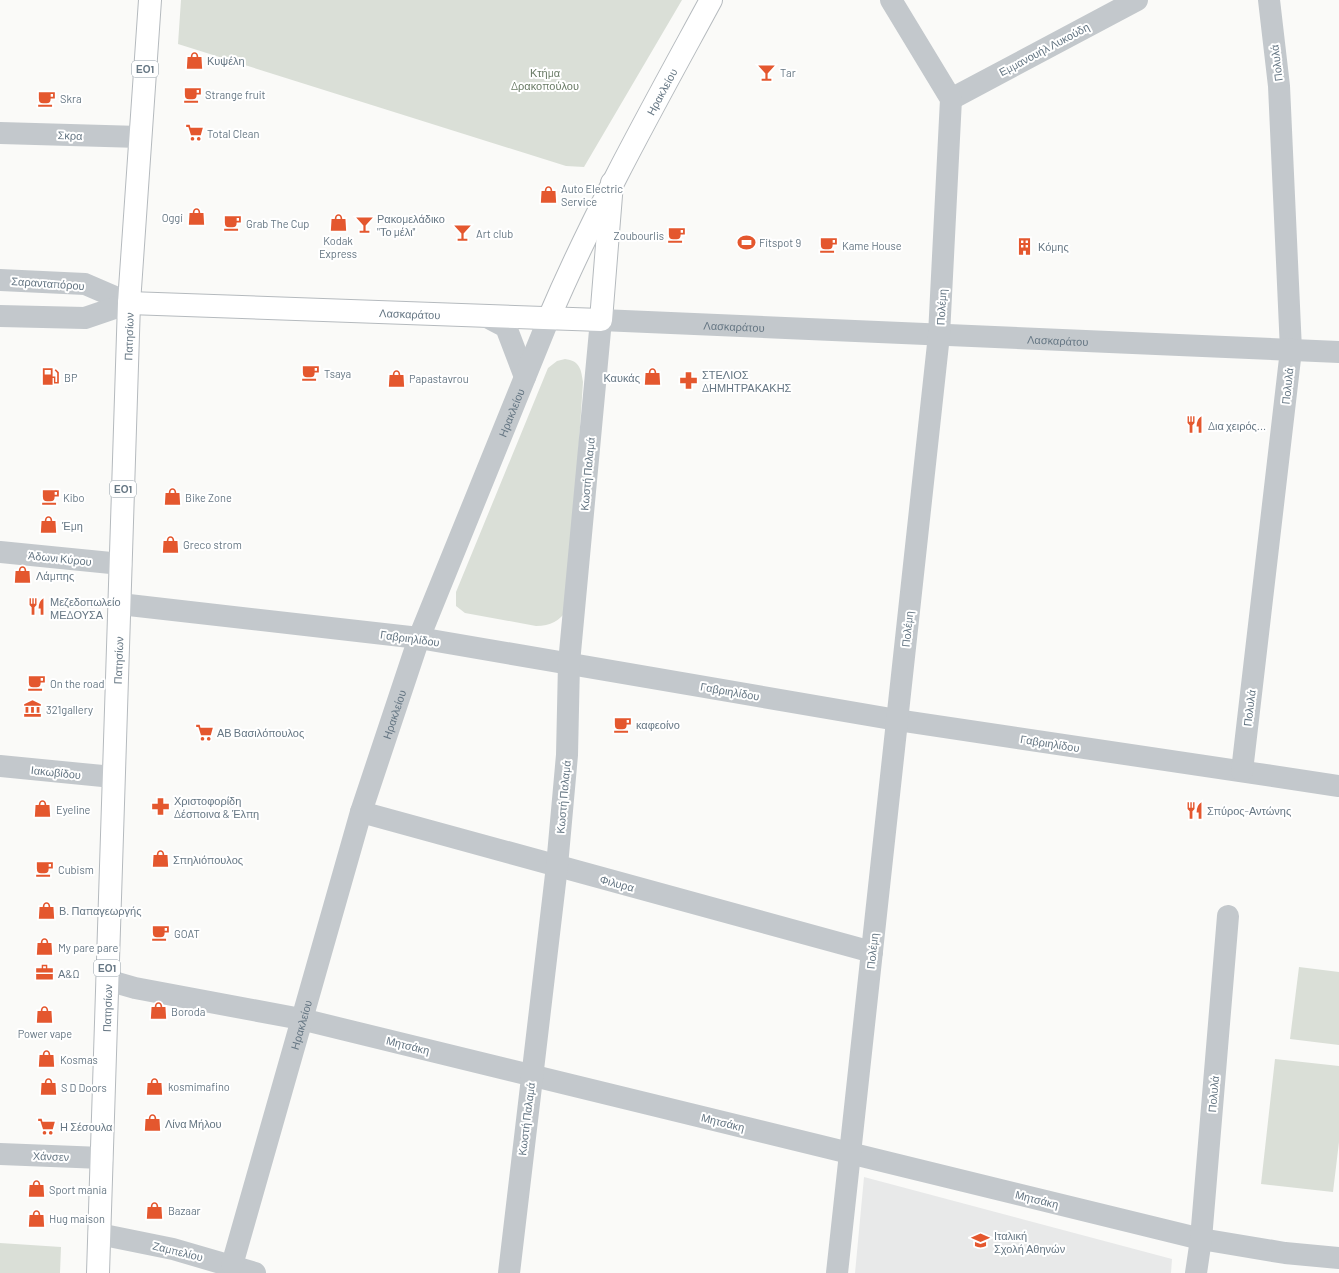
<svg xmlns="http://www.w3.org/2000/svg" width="1339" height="1273" viewBox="0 0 1339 1273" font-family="Barlow,sans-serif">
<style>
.built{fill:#e8e9e9}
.green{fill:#dadfd7}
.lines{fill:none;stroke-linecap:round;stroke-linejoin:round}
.major-casing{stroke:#b5babe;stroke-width:24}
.minor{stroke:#c3c8cc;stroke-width:22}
.major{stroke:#fff;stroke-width:22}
.labels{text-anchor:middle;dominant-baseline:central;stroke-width:4;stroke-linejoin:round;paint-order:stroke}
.shield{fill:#fff;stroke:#939fa8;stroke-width:1}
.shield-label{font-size:10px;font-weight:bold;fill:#657683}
.street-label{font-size:11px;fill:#657683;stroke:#fff}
.poi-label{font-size:11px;fill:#657683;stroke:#fff;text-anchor:start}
.park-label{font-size:11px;fill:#687a64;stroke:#fff}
</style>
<rect width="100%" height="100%" fill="#fafaf8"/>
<path class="built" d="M864,1177L1172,1259L1171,1273H855Z"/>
<path class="green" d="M181,0H682L584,167L566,166L178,44Z
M565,359C580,361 581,369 583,382L568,609C559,621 551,626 536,626L465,613L456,606V592L548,368L557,361Z
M1299,967L1339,972V1045L1290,1039Z
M1275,1059L1339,1066V1142L1333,1192L1261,1184Z
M0,1243L61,1247L60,1273H0Z"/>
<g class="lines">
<defs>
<g id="major">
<path id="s3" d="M129,303L601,320L612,183"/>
<path id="s4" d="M549,318C596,208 654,105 711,0"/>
<path id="s5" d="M98,1273L129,303L150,0"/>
</g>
</defs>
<use href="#major" class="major-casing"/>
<g class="minor">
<path d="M951,99L1137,0"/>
<path d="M0,133L140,137"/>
<path d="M0,280L85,284L129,303"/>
<path d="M0,316L85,318L129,303"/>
<path d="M485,316L506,327L525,377"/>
<path d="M0,552L121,564"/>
<path d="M120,604L419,638L897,720L1339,786"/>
<path d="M0,766L113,777"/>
<path d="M1242,771L1291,350L1279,86L1269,0"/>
<path d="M361,812L872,952"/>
<path d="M107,980L135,988L301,1019L1201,1239L1285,1253L1339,1258"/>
<path d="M0,1154L102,1158"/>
<path d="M99,1234L173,1249L255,1273"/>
<path id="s1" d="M232,1265L361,812L419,638L549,318"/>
<path id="s2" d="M509,1273L557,866L567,755L569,663L601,320L1339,352"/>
<path d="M837,1273L939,335L951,99L891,0"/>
<path d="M1196,1273L1201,1239L1228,916"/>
</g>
<use href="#major" class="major"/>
</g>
<defs>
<symbol id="shop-bare" viewBox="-9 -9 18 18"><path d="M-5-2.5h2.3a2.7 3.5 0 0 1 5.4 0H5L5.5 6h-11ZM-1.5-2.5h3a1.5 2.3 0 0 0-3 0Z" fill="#e4572e" stroke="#fff" stroke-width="2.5" paint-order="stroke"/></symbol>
<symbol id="bar-bare" viewBox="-9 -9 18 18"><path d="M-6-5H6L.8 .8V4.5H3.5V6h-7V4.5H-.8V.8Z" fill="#e4572e" stroke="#fff" stroke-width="2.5" paint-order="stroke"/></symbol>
<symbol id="cafe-bare" viewBox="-9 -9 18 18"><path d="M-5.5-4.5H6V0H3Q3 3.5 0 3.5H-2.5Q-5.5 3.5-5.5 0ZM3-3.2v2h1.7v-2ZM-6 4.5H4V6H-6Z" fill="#e4572e" stroke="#fff" stroke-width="2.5" paint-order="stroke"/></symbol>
<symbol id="supermarket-bare" viewBox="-9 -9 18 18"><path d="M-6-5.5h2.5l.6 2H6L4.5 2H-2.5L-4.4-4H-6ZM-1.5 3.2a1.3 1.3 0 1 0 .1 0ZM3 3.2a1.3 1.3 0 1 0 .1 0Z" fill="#e4572e" stroke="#fff" stroke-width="2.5" paint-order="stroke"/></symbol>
<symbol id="stadium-bare" viewBox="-9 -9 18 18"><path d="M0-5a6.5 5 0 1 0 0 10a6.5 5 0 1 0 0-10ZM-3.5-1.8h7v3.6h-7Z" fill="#e4572e" stroke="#fff" stroke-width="2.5" paint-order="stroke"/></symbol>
<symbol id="building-bare" viewBox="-9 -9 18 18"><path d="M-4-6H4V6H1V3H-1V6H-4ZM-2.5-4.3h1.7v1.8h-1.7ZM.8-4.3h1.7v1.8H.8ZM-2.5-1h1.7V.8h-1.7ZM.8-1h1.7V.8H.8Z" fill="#e4572e" stroke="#fff" stroke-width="2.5" paint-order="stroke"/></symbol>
<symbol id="fuel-bare" viewBox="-9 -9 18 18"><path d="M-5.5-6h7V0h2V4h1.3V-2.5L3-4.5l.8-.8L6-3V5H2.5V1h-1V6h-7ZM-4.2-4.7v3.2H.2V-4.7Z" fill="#e4572e" stroke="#fff" stroke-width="2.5" paint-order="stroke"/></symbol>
<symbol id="pharmacy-bare" viewBox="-9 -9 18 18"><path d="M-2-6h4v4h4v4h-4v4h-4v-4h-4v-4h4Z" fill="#e4572e" stroke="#fff" stroke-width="2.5" paint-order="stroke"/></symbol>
<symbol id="restaurant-bare" viewBox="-9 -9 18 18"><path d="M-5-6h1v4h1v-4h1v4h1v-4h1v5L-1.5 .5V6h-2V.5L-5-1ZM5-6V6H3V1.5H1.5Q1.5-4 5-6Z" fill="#e4572e" stroke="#fff" stroke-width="2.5" paint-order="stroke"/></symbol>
<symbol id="museum-bare" viewBox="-9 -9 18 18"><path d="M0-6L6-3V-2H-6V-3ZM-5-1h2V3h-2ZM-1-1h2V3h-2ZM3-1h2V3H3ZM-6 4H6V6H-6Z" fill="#e4572e" stroke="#fff" stroke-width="2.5" paint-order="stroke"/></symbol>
<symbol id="office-bare" viewBox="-9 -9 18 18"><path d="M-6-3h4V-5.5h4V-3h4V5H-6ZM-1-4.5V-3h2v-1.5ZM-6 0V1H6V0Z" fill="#e4572e" stroke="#fff" stroke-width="2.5" paint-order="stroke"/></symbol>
<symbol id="school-bare" viewBox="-9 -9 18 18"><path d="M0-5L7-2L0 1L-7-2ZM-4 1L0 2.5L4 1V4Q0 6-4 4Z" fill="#e4572e" stroke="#fff" stroke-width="2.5" paint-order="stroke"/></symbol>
</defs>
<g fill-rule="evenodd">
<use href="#shop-bare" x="182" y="48" width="25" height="25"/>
<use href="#bar-bare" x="754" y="60" width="25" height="25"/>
<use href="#cafe-bare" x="180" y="82" width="25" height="25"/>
<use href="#cafe-bare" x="34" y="86" width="25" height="25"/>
<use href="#supermarket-bare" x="182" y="120" width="25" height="25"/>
<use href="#shop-bare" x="536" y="182" width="25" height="25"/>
<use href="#shop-bare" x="184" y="204" width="25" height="25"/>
<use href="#shop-bare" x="326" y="210" width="25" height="25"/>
<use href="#cafe-bare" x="220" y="210" width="25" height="25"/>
<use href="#bar-bare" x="352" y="212" width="25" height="25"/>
<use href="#bar-bare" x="450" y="220" width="25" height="25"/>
<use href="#cafe-bare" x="664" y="222" width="25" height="25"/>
<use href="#stadium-bare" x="734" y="230" width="25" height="25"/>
<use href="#cafe-bare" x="816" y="232" width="25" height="25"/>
<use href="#building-bare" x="1012" y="234" width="25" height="25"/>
<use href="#cafe-bare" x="298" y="360" width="25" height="25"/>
<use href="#fuel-bare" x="38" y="364" width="25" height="25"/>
<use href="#shop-bare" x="640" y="364" width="25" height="25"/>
<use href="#shop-bare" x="384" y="366" width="25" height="25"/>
<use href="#pharmacy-bare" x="676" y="368" width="25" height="25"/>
<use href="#restaurant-bare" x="1182" y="412" width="25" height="25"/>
<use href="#cafe-bare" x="38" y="484" width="25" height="25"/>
<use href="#shop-bare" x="160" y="484" width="25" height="25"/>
<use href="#shop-bare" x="36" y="512" width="25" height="25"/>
<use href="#shop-bare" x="158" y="532" width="25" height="25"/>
<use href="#shop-bare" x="10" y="562" width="25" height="25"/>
<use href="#restaurant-bare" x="24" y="594" width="25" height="25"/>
<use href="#cafe-bare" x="24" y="670" width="25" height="25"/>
<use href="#museum-bare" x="20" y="696" width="25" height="25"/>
<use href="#cafe-bare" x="610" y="712" width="25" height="25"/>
<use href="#supermarket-bare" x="192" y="720" width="25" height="25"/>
<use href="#pharmacy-bare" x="148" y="794" width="25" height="25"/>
<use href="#shop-bare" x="30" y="796" width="25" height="25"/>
<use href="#restaurant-bare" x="1182" y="798" width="25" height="25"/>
<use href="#shop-bare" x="148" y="846" width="25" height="25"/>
<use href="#cafe-bare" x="32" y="856" width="25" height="25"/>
<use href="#shop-bare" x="34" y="898" width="25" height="25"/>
<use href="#cafe-bare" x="148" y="920" width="25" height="25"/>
<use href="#shop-bare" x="32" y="934" width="25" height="25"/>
<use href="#office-bare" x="32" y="960" width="25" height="25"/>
<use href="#shop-bare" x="146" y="998" width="25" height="25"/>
<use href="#shop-bare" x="32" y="1002" width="25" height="25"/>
<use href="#shop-bare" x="34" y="1046" width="25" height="25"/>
<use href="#shop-bare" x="142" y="1074" width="25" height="25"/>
<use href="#shop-bare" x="36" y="1074" width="25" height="25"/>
<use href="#shop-bare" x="140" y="1110" width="25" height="25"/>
<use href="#supermarket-bare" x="34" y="1114" width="25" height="25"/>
<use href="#shop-bare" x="24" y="1176" width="25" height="25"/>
<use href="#shop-bare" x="142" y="1198" width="25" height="25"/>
<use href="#shop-bare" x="24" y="1206" width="25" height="25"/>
<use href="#school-bare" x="968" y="1228" width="25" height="25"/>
</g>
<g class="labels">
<g class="shield">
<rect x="132" y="61" width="26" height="16" rx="3"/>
<rect x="110" y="481" width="26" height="16" rx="3"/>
<rect x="94" y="960" width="26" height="16" rx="3"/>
</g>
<g class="shield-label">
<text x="145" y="69">ΕΟ1</text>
<text x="123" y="489">ΕΟ1</text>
<text x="107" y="968">ΕΟ1</text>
</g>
<g class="street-label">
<text transform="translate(1044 49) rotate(-28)">Εμμανουήλ Λυκούδη</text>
<text transform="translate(1276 63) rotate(-97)">Πολυλά</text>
<text stroke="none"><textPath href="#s4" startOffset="253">Ηρακλείου</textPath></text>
<text transform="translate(70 135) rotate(2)">Σκρα</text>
<text transform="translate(48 283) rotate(4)">Σαρανταπόρου</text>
<text transform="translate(941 307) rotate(-87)">Πολέμη</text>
<text stroke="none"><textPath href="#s3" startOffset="281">Λασκαράτου</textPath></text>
<text stroke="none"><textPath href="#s2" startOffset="1091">Λασκαράτου</textPath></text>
<text stroke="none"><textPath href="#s5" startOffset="937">Πατησίων</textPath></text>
<text stroke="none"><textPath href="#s2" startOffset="1415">Λασκαράτου</textPath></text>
<text transform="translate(1287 386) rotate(-84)">Πολυλά</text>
<text stroke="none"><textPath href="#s1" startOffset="898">Ηρακλείου</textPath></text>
<text transform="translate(587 474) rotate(-85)">Κωστή Παλαμά</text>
<text transform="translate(60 558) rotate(6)">Άδωνι Κύρου</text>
<text transform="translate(907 629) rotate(-84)">Πολέμη</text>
<text transform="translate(410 638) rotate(8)">Γαβριηλίδου</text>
<text stroke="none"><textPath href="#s5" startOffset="613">Πατησίων</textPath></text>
<text transform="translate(730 691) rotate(10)">Γαβριηλίδου</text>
<text transform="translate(1249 708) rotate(-83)">Πολυλά</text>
<text stroke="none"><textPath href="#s1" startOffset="574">Ηρακλείου</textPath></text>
<text transform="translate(1050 743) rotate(9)">Γαβριηλίδου</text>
<text transform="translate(56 772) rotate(6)">Ιακωβίδου</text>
<text transform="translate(563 797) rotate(-85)">Κωστή Παλαμά</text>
<text transform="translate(617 883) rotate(15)">Φιλυρα</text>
<text transform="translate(872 951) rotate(-84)">Πολέμη</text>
<text stroke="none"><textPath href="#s5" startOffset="265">Πατησίων</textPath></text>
<text stroke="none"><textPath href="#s1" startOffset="250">Ηρακλείου</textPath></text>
<text transform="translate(408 1045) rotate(14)">Μητσάκη</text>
<text transform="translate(1213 1094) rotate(-85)">Πολυλά</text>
<text transform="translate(526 1119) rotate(-83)">Κωστή Παλαμά</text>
<text transform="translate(723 1122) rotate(14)">Μητσάκη</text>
<text transform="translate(51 1156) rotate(2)">Χάνσεν</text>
<text transform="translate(1037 1199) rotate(14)">Μητσάκη</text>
<text transform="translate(178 1251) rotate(14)">Ζαμπελίου</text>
</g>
<g class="poi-label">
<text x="207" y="60">Κυψέλη</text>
<text x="780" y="72">Tar</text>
<text x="205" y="94">Strange fruit</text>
<text x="60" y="98">Skra</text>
<text x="207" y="133">Total Clean</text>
<text x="561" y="188">Auto Electric<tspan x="561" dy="13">Service</tspan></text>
<text x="183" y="217" text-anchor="end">Oggi</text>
<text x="377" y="218">Ρακομελάδικο<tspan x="377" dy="13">"Το μέλι"</tspan></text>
<text x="246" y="223">Grab The Cup</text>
<text x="476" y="233">Art club</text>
<text x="664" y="235" text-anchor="end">Zoubourlis</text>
<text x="338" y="240" text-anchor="middle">Kodak<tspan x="338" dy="13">Express</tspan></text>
<text x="759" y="242">Fitspot 9</text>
<text x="842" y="245">Kame House</text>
<text x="1038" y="246">Κόμης</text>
<text x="324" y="373">Tsaya</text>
<text x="702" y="374">ΣΤΕΛΙΟΣ<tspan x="702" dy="13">ΔΗΜΗΤΡΑΚΑΚΗΣ</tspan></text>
<text x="64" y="377">BP</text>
<text x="640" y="377" text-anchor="end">Καυκάς</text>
<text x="409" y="378">Papastavrou</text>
<text x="1208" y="425">Δια χειρός...</text>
<text x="63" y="497">Kibo</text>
<text x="185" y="497">Bike Zone</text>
<text x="62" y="525">Έμη</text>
<text x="183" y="544">Greco strom</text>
<text x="36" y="575">Λάμπης</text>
<text x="50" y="601">Μεζεδοπωλείο<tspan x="50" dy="13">ΜΕΔΟΥΣΑ</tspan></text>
<text x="50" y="683">On the road</text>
<text x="46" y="709">321gallery</text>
<text x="636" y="724">καφεοίνο</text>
<text x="217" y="732">ΑΒ Βασιλόπουλος</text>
<text x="174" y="800">Χριστοφορίδη<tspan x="174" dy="13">Δέσποινα &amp; Έλπη</tspan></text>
<text x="56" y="809">Eyeline</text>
<text x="1207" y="810">Σπύρος-Αντώνης</text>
<text x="173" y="859">Σπηλιόπουλος</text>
<text x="58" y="869">Cubism</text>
<text x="59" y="910">Β. Παπαγεωργής</text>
<text x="174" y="933">GOAT</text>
<text x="58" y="947">My pare pare</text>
<text x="58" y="973">Α&amp;Ω</text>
<text x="171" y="1011">Boroda</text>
<text x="45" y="1033" text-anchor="middle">Power vape</text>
<text x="60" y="1059">Kosmas</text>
<text x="168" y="1086">kosmimafino</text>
<text x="61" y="1087">S D Doors</text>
<text x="165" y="1123">Λίνα Μήλου</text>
<text x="60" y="1126">Η Σέσουλα</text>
<text x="49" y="1189">Sport mania</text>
<text x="168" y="1210">Bazaar</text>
<text x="49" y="1218">Hug maison</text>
<text x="994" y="1235">Ιταλική<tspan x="994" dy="13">Σχολή Αθηνών</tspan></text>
</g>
<g class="park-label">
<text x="545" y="72">Κτήμα<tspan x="545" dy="13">Δρακοπούλου</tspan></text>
</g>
</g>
</svg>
